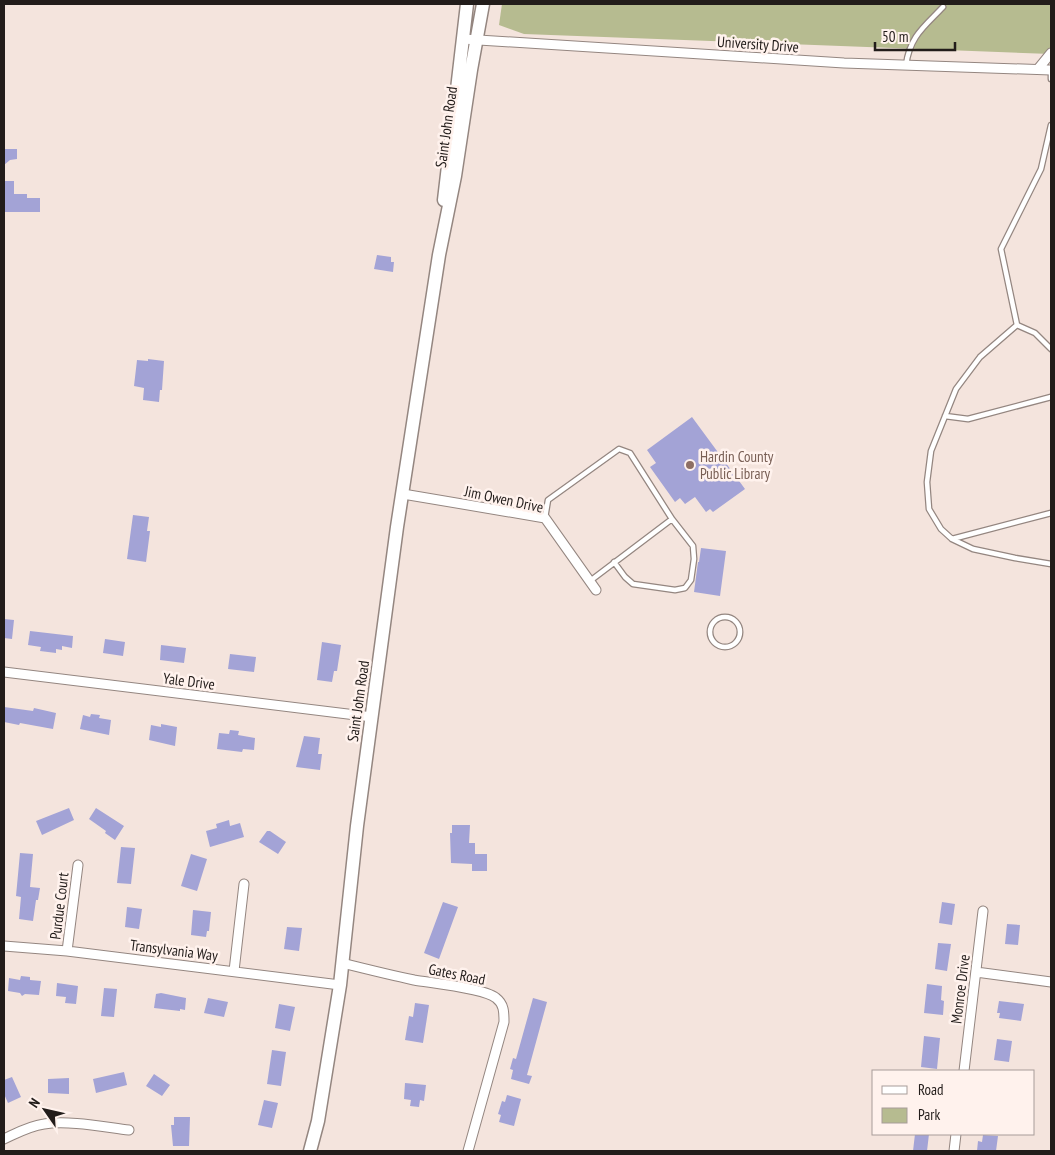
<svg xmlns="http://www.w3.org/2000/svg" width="1055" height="1155" viewBox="0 0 1055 1155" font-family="'PT Sans Narrow',sans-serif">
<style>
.green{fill:#b6bb90}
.building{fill:#a3a3d6}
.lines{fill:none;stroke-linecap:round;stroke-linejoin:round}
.lane-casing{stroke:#948680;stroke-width:7}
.street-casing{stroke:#948680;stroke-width:11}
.secondary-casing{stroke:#948680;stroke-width:15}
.lane{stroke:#fff;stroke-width:4.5}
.street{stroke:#fff;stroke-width:9}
.secondary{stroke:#fff;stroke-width:12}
.education-dot{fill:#8d6e63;stroke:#fff2ed;stroke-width:2}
.labels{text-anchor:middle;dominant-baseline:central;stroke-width:5;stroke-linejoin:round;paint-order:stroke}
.street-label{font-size:15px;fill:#221c1a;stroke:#fff2ed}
.education-label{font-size:15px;fill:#785e54;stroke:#fff2ed;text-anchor:start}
</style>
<rect width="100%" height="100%" fill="#f4e4dd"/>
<path class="green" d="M502,4H1051V54L524,34L499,25Z"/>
<path class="building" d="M4,149H17V159L10,160L4,165Z
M4,181H14V194H27V198H40V212H4Z
M377,255L391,257V262H394L393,272L374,269Z
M148,359L164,361L162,390H160L159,402L143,400L144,388L134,386L137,360L148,361Z
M692,417L745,489L713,512L710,509L706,512L695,497L685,504L680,498L675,502L650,467L656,463L647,450Z
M133,515L149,517L147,531H150L146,562L127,559Z
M701,548L726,551L720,596L694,592L698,562H699Z
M4,619L14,620L12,639L4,638Z
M30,631L73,636L72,648L62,646V650L56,649V653L40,651L41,647L28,645Z
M105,639L125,642L123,656L103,653Z
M322,642L341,645L337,671H334L332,682L317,680Z
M161,645L186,648L184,663L160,660Z
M230,654L256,657L254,672L228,669Z
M4,707L33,711L34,708L56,713L53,729L20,723L19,725L4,722Z
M91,714L100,715L99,718L111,720L109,735L80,729L83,715L90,717Z
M161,724L177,727L175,746L149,740L151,725L161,727Z
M230,730L239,731L238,735L255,738L254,750L243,749L242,752L217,749L219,733L229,734Z
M304,736L320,738L318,754H322L320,770L296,767Z
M69,808L74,820L42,835L36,821Z
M96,808L124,826L115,840L105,833L106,831L89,819Z
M229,820L230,826L240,823L244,837L210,847L206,831L217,828L216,824Z
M452,825H470L469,843H475V854H487V871H472V864L451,863L450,833H452Z
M267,831H270L286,842L278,854L259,842Z
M121,847L135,848L131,884L117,883Z
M20,853L33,854L30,887L40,888L38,900H36L33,921L19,919L21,897L16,896Z
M191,854L207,859L197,891L181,886Z
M443,902L458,907L439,959L424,953Z
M942,902L955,904L952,925L939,923Z
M127,907L142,909L139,929L125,927Z
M193,910L211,912L209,931H207L206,937L191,935Z
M1007,924L1020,925L1018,945L1005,944Z
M287,927L302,928L299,951L284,949Z
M938,943L951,944L947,971L935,969Z
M21,976L30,977V980L41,981L39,995L25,994L22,996L20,993L8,991L9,978L20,980Z
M57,983L78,986L76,1004L65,1003L66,997L56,996Z
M927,984L942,986L941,1000L944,1001L943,1015L924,1013Z
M104,988L117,989L114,1017L101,1016Z
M161,993L186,998L185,1010L180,1009V1011L154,1008L156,994Z
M208,998L228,1002L224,1017L204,1013Z
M533,998L547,1002L527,1075L532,1076L529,1084L511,1079L513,1070L510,1069L513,1058L516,1059Z
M999,1001L1024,1004L1021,1021L999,1018L1000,1013H997Z
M415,1003L429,1005L423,1043L405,1040L409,1016L413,1017Z
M279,1004L295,1007L290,1031L275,1028Z
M924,1036L940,1038L937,1069L921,1067Z
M997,1039L1012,1041L1009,1062L994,1060Z
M272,1050L286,1052L281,1086L267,1084Z
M124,1072L127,1085L96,1093L93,1079Z
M154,1074L170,1085L162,1096L146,1086Z
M12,1077L21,1097L8,1103L4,1094V1080Z
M69,1078V1094L48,1093V1079Z
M405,1083L426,1085L424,1101L420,1100L419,1107L410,1106L411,1100L404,1099Z
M507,1095L521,1099L514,1126L499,1122L501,1115L498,1114L502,1101L505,1102Z
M264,1100L278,1103L272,1128L258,1125Z
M174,1117H190L189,1146H173L171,1125H174Z
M915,1134H929L927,1151H913Z
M983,1135L998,1136L996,1151H977L978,1141L982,1142Z"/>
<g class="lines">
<defs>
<path id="lane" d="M906,65C910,36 924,27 943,7
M1051,70V79
M1017,325L980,357L956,389L931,451L927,482L929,509L941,529L952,539L973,549L1015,558L1051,564
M1017,325L1001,249L1041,169L1051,125
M1017,325L1035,333L1051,349
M945,416L968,419L1051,397
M545,518L548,500L619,449L630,453L672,519L590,581
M952,539L1051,513
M614,562L625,577L633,584L675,590L685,588L691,580L694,559L693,546L672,519
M710 632a15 15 0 1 1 30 0a15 15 0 1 1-30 0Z"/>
<path id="street" d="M463,39L844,63L1051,70
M1038,69L1051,53
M403,494L545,518L596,590
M4,672L372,717
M4,946L67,951L340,985
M67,951L78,865
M342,963C366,969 390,975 414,980C431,983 484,988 496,998C504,1004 504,1012 504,1022L468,1151
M234,971L244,884
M976,972L1051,982
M964,1071L983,911
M4,1139C17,1133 29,1126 44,1124C68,1120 104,1127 129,1130
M954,1151L956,1134"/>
<path id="secondary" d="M444,200L467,4
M310,1151L318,1121L340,985L357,826L397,527L439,255L455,176L471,70L483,4"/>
</defs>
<use href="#lane" class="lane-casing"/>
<use href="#street" class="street-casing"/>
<use href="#secondary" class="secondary-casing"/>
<use href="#lane" class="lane"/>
<use href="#street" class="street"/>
<use href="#secondary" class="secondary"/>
</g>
<circle class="education-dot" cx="690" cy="465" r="5"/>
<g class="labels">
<g class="street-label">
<text transform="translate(758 44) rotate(4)">University Drive</text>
<text transform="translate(446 127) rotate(-82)">Saint John Road</text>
<text transform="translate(504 499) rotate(12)">Jim Owen Drive</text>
<text transform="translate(189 681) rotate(7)">Yale Drive</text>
<text transform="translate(358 701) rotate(-82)">Saint John Road</text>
<text transform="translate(59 906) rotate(-83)">Purdue Court</text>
<text transform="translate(174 950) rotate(7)">Transylvania Way</text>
<text transform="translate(457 974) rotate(11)">Gates Road</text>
<text transform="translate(960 989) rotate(-83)">Monroe Drive</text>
</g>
<g class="education-label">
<text x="700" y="456">Hardin County<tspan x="700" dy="17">Public Library</tspan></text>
</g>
</g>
<rect width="1055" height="1155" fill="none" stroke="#221c1a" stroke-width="10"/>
<rect x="872" y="1070" width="162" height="65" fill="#fff2ed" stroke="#a79c99"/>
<rect x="882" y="1086" width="25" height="8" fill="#ffffff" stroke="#a79c99"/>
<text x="918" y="1095" font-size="15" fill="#221c1a">Road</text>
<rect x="882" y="1108" width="25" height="15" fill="#b6bb90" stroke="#a79c99"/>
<text x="918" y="1120" font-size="15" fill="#221c1a">Park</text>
<g transform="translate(45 1110) rotate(304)" stroke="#fff2ed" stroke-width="4" paint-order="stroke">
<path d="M0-4L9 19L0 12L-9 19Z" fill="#221c1a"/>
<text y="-8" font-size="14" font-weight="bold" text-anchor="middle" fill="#221c1a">N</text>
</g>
<path d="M875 42v8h80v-8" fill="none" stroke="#221c1a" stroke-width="2.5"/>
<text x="882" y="42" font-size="15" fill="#221c1a" stroke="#fff2ed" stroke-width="4" paint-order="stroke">50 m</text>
</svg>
